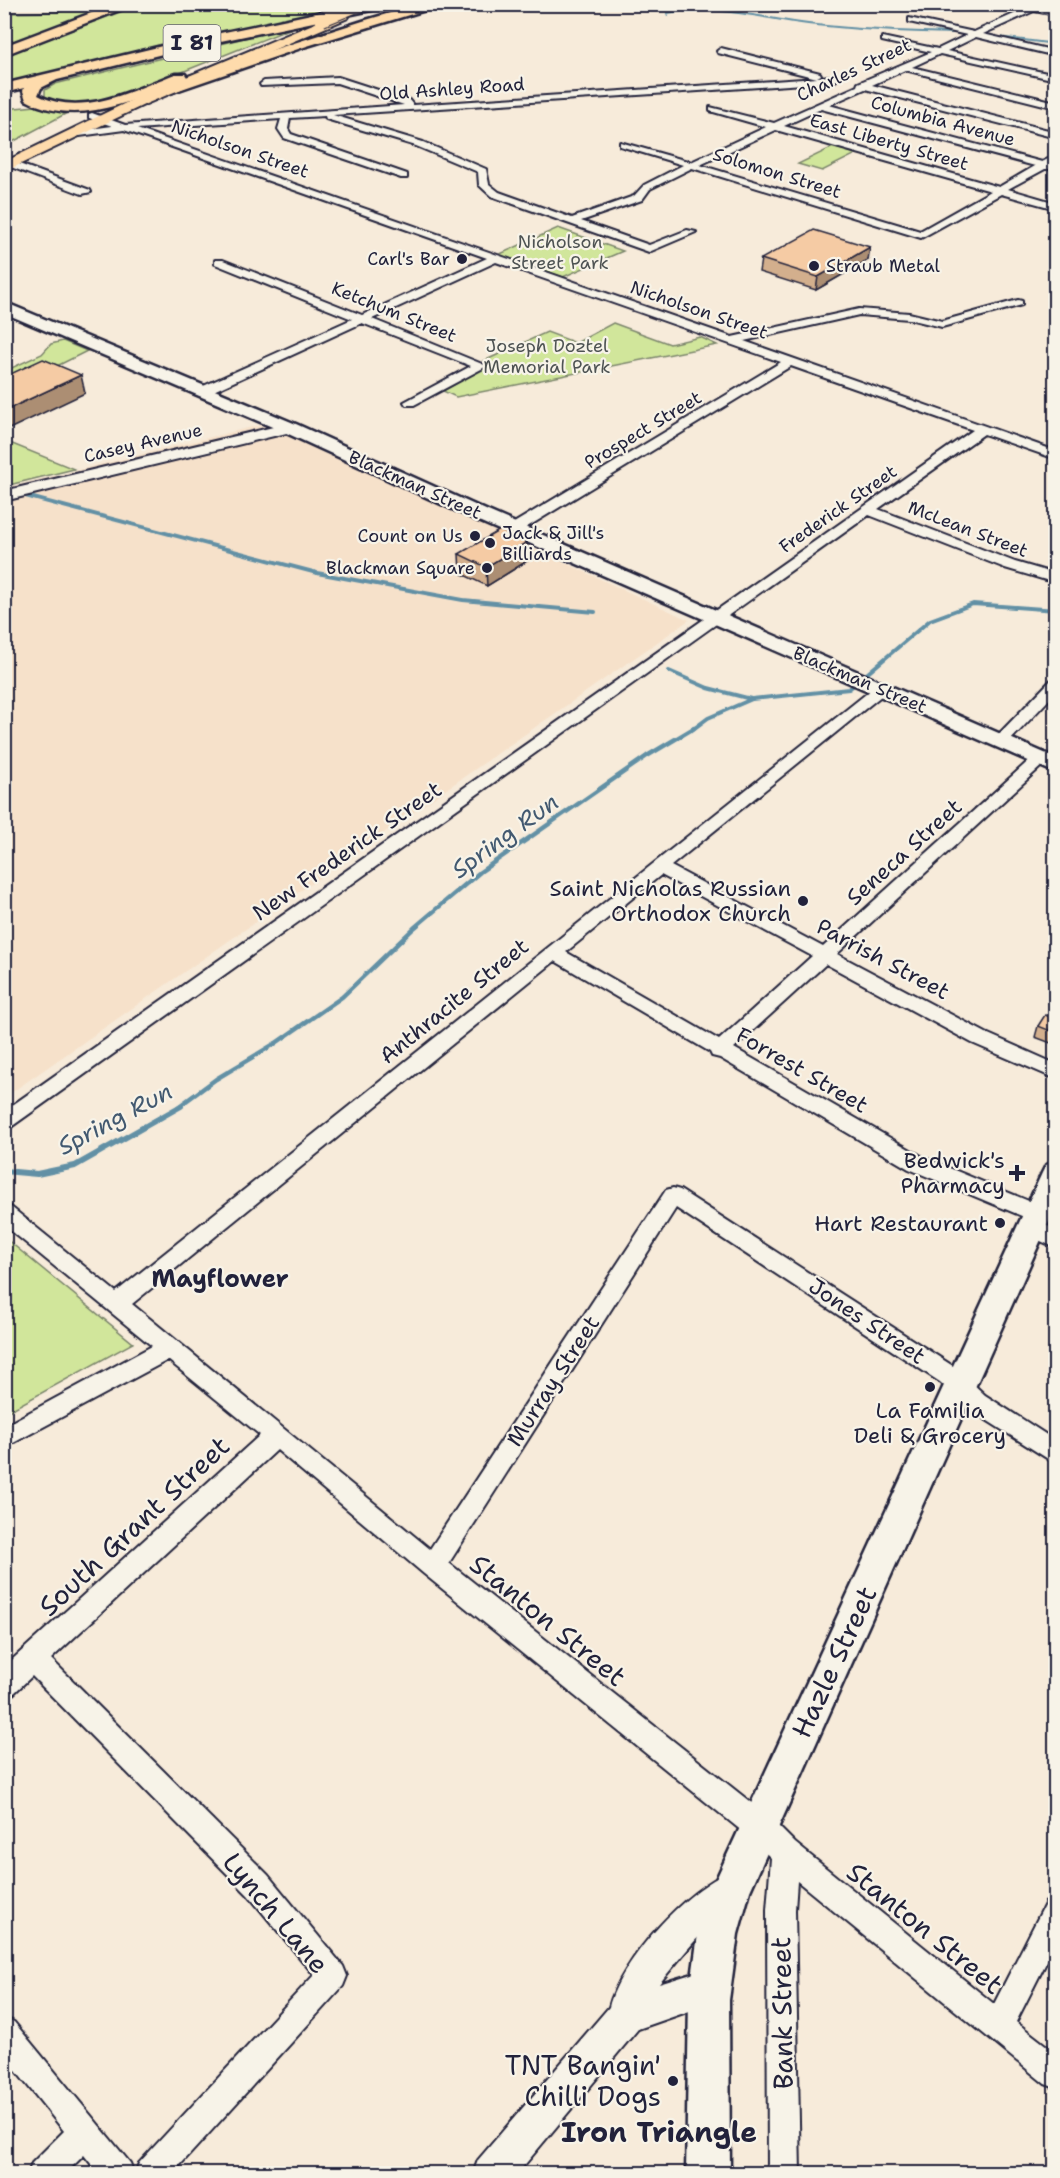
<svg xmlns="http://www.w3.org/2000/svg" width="1060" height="2178" viewBox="0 0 1060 2178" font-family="'Shantell Sans',sans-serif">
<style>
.built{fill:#f6e1ca}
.green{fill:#d1e69b;stroke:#7a846b;stroke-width:1.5}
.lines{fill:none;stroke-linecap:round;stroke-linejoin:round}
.stream-far3{stroke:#6290a5;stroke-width:2}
.stream-far2{stroke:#6290a5;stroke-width:4}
.stream-far1{stroke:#6290a5;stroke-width:4.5}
.stream{stroke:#6290a5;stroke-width:6}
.minor-casing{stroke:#22223b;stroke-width:4}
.tertiary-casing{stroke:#22223b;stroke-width:4}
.secondary-casing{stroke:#22223b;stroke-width:5}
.primary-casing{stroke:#22223b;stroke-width:4}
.motorway-casing{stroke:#22223b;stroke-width:5}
.minor{fill:#f7f3e8;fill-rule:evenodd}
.tertiary{fill:#f7f3e8;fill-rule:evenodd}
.secondary{fill:#f7f3e8;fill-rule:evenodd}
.primary{fill:#fedbac;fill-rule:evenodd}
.motorway{fill:#fedbac;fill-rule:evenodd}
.primary-bridge-casing{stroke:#22223b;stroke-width:16;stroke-linecap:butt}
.primary-bridge{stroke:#fedbac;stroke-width:14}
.wall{fill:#d3af8d;stroke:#22223b;stroke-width:1.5}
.shaded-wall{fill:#ac8e73;stroke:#22223b;stroke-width:1.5}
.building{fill:#f5cba4;stroke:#22223b;stroke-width:1.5}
.poi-dot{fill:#22223b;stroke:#f7f3e8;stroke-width:2}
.labels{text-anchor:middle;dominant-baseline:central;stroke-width:4.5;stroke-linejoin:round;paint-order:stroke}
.far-street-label{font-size:18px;fill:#22223b;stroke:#f7f3e8}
.far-park-label{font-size:18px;fill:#4e5353;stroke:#f7f3e8}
.far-poi-label{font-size:18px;fill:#22223b;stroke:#f7f3e8;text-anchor:end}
.shield{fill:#f7f3e8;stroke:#62616f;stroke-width:1.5}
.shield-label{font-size:21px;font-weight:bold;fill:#22223b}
.street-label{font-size:22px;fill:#22223b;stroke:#f7f3e8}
.poi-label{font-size:22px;fill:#22223b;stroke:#f7f3e8;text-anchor:end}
.water-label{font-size:24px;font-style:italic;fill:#425970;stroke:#f7f3e8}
.neighbourhood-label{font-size:24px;font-weight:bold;fill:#22223b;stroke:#f7f3e8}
.near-street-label{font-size:27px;fill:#22223b;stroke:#f7f3e8}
.near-poi-label{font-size:27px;fill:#22223b;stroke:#f7f3e8;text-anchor:end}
.near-neighbourhood-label{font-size:28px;font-weight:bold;fill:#22223b;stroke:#f7f3e8}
</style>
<rect width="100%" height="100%" fill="#f7ebda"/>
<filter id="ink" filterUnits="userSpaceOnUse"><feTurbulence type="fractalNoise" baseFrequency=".0167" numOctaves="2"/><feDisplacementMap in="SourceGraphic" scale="12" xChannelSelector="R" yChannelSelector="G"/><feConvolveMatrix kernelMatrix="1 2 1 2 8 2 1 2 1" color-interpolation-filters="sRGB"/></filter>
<g filter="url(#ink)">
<path class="built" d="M264,424L689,620L5,1097V488Z"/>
<path class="green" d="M88,5H114L5,46L4,13L57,12Z
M139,5H351C310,20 264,24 222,33C149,48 76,67 5,87V55Z
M302,24L112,100L75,106L57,103L45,98V90L55,84Z
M36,106L69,112L5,146V109Z
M833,147L856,154L822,171L798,164Z
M558,228L623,251L563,277L498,255Z
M613,323L670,344L700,337L717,345L456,397L443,391L489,365L484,361L547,332L576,343Z
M63,341L87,351L5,392V371L42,354L51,344Z
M5,441L74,469L5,486Z
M5,1238L133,1343L5,1413H4Z"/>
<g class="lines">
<path class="stream-far3" d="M668,16L667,13C716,4 760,18 808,24C858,30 908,32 959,33
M998,37L1056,44"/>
<path class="stream-far2" d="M18,494L317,573L463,600L595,612
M669,671L708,688L751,699
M692,730L708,718L752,699L849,689L930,620L973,604L1056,610"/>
<path class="stream-far1" d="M178,1107L216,1079L276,1043L342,997L414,928L480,872L647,756L694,728"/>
<path class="stream" d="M4,1171L37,1174L75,1166L181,1106"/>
<defs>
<path id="minor" d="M1016,4H1028L1056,10V15L1034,11L983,34L1056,51V56L976,37L947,51L1056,75V80L940,54L912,67L1056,102V108L905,70L872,85L1056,132V138L865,89L829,105L1042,162L1056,155V162L1052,164L1055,167L1053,169H1045L1008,189L1056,203V209L1001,194L921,238L692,168L650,189L642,200L581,221L649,245L687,230L696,232L649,252L491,196L479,185L478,172L416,146L326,119L325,116L290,118L288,129L291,134L407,174V178H401L284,138L278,129L281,119L137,129L732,337L859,309L909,313L942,321L1018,300L1022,301V305L942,327L909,319L859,315L744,341L1056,451V459L984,434L878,509L1015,562L1056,574V583L1005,568L869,515L11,1127L4,1129V1111L973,430L791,366L519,532H509L507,529L509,526L781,362L496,262L372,319L487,366L414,405H406L404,402L471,366L362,323L207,394H199V388L352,319L215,264V260H223L362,315L487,258L124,130L72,137L69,136V132L112,126L89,118V114L92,113L125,125L404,105L337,83L261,86L260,84L264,81L338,77L409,100L413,105L817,78L718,53L717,51L721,48L820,73L821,75L817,77L834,76L838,79L834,82L333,115L423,142L486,169L489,184L499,192L572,218L634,196L644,185L683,165L620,146V142L691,162L766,127L710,111V107L774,123L857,86L858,83L931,52L882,41V37L938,49L967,35L909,22V18L974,32L1025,9ZM821,109L1035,166L999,187L784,126ZM776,130L991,191L920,231L700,165Z
M11,161L90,190L91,192L82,194L8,166V162Z
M1056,679V692L1007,744H995L993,741L995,738L1051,680Z
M881,684L886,686L889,689L886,692L671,866L823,947L1034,756H1046L1048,759L1046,762L837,954L986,1033L1056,1064V1079L972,1043L826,964L734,1048L923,1157L1043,1207L1046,1213L1043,1219L1037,1221L1056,1230V1248L1023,1233L1020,1227L1023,1221L1029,1219L909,1169L720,1058L712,1056L710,1052L555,961L132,1304L430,1549L666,1190L673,1188L680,1190L956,1368L985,1395L1056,1441V1464L969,1409L940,1382L676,1208L449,1563L768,1816L795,1843L994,2004L1046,1902L1056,1898V1943L1016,2022L1056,2053V2088L1045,2084L797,1881L795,1910L800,2174H768L767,1910L771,1858L748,1836L424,1574L277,1450L51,1659L268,1875L343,1966L347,1976L343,1986L172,2174H135L139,2163L314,1975L248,1895L32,1676L13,1694L4,1698V1667L260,1435L168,1360L4,1448V1426L152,1346L4,1225V1205L11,1207L116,1292L876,686ZM661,875L812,956L719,1040L566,952Z
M4,2017L14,2022L130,2163L134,2174H99L84,2155L65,2174H28L32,2163L64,2131L4,2056Z"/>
<path id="tertiary" d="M290,423L298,428L295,431L4,501V491Z
M731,1871L743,1876L748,1888C741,1906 729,1908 715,1920C694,1940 677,1962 659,1984L711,1968L724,1973L729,1986L724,1999L638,2029L517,2174H473L478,2160L609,2007C621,1960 686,1889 731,1871Z"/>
<path id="secondary" d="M4,302L296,424L488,511L1056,758V773L474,519L284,432L4,313Z
M1056,1162V1206L750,1891L738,1934L729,2000L730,2174H686L689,2000L698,1934L712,1888L1042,1173L1046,1165Z"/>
<path id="primary" d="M344,11L350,15L348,18L146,104L4,172V162L136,98Z"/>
<path id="motorway" d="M115,4H135L4,55V46Z
M359,4H387L381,8L187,48L57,80L41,88L38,95C82,118 133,90 175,74H185L187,77L366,20L421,4H445L307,46L173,92L168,93L161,90C117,107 70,124 26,100L23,91L24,88L4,93V84L187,40Z"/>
</defs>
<use href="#minor" class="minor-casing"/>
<use href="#tertiary" class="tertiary-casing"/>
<use href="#secondary" class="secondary-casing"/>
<use href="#primary" class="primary-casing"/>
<use href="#motorway" class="motorway-casing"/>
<use href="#minor" class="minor"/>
<use href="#tertiary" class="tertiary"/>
<use href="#secondary" class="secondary"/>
<use href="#primary" class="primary"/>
<use href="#motorway" class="motorway"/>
<defs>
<path id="primary-bridge" d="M322,19L354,6"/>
</defs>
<use href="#primary-bridge" class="primary-bridge-casing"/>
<use href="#primary-bridge" class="primary-bridge"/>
</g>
<path class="wall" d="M761,259L868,260L816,290L759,272Z
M527,542V561L487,586L460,573L459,554Z
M1056,1019V1045L1035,1037L1038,1026Z"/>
<path class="shaded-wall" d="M870,247L868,260L816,290L818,277Z
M81,375L85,393L5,431L4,411Z
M527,542V561L487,586L486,567Z"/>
<path class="building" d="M814,230L870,247L818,277L761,259Z
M43,359L81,375L4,411V377Z
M500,530L527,542L486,567L459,554Z
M1045,1015L1056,1019V1033L1038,1026Z"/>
</g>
<g class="poi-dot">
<circle cx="462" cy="259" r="6"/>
<circle cx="814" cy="266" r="6"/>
<circle cx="475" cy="536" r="6"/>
<circle cx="490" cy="543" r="6"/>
<circle cx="487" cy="568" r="6"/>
<circle cx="803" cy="901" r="6"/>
<path d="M1014 1164h6v6h6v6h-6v6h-6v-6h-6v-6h6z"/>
<circle cx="1000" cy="1223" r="6"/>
<circle cx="930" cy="1387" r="6"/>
<circle cx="673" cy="2081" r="6"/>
</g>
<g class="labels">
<g class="far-street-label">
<text transform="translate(854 70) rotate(-25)">Charles Street</text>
<text transform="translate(452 89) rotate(-4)">Old Ashley Road</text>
<text transform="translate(943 121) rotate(15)">Columbia Avenue</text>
<text transform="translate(889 142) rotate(16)">East Liberty Street</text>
<text transform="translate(240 149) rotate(19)">Nicholson Street</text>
<text transform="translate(777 173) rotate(17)">Solomon Street</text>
<text transform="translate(699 310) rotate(19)">Nicholson Street</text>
<text transform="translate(394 312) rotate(22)">Ketchum Street</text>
<text transform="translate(643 430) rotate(-31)">Prospect Street</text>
<text transform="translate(143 443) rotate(-13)">Casey Avenue</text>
<text transform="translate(415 485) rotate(24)">Blackman Street</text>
<text transform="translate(838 509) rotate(-35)">Frederick Street</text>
<text transform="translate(968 529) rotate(21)">McLean Street</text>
<text transform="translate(860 680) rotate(23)">Blackman Street</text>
</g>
<g class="far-park-label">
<text x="560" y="242">Nicholson<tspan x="560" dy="21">Street Park</tspan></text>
<text x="547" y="346">Joseph Doztel<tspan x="547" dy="21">Memorial Park</tspan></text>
</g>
<g class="far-poi-label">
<text x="450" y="259">Carl's Bar</text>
<text x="826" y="266" text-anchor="start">Straub Metal</text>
<text x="502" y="533" text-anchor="start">Jack &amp; Jill's<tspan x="502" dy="21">Billiards</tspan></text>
<text x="463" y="536">Count on Us</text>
<text x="475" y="568">Blackman Square</text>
</g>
<rect class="shield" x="163.5" y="25" width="57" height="36" rx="4.5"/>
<g class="shield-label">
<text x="192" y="43">I 81</text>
</g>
<g class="street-label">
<text transform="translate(347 851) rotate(-35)">New Frederick Street</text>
<text transform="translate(904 852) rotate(-42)">Seneca Street</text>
<text transform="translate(883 959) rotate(28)">Parrish Street</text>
<text transform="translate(454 1001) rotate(-39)">Anthracite Street</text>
<text transform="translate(802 1070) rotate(30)">Forrest Street</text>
<text transform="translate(867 1321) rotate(34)">Jones Street</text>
<text transform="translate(553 1381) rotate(-57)">Murray Street</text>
</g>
<g class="poi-label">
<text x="791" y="888">Saint Nicholas Russian<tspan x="791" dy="25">Orthodox Church</tspan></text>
<text x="1005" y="1160">Bedwick's<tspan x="1005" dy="25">Pharmacy</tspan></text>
<text x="988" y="1223">Hart Restaurant</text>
<text x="930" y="1410" text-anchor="middle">La Familia<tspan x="930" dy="25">Deli &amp; Grocery</tspan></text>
</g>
<g class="water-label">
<text transform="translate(505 836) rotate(-36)">Spring Run</text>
<text transform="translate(115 1119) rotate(-28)">Spring Run</text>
</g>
<g class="neighbourhood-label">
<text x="220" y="1279">Mayflower</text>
</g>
<g class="near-street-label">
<text transform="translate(134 1526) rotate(-43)">South Grant Street</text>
<text transform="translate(548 1620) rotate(39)">Stanton Street</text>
<text transform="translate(834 1662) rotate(-65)">Hazle Street</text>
<text transform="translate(276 1913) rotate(50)">Lynch Lane</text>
<text transform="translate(925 1928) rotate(39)">Stanton Street</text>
<text transform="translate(782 2013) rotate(-91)">Bank Street</text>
</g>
<g class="near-poi-label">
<text x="661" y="2065">TNT Bangin'<tspan x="661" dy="31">Chilli Dogs</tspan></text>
</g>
<g class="near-neighbourhood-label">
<text x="659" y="2132">Iron Triangle</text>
</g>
</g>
<rect width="1060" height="2178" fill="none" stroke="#f7f3e8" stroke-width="24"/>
<rect x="12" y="12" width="1036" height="2154" fill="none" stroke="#22223b" stroke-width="2" filter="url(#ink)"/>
</svg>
